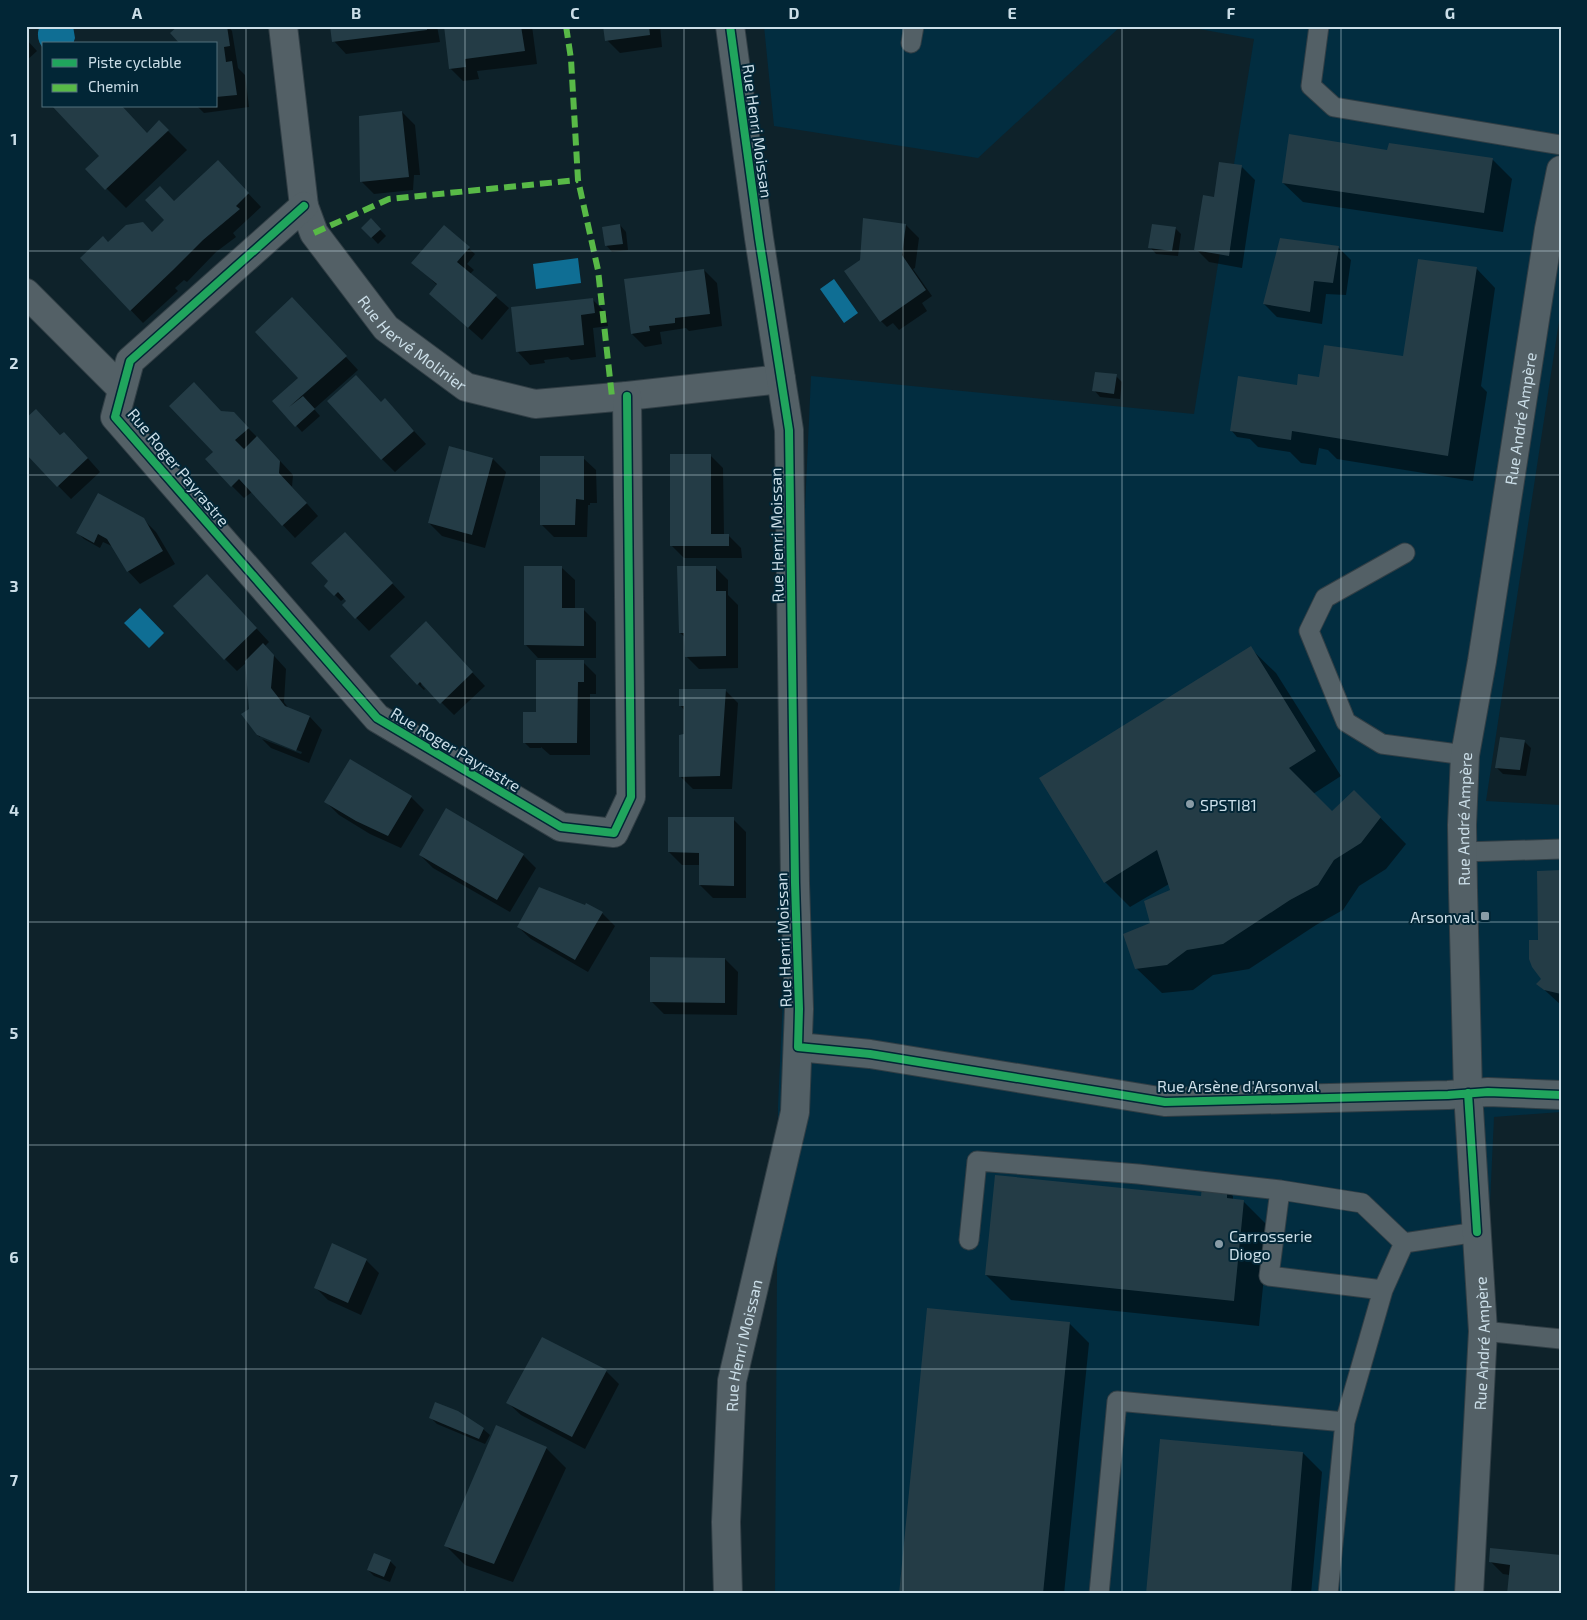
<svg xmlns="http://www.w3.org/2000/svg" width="1587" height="1620" viewBox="0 0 1587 1620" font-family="'Exo 2',sans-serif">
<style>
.built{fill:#022d40}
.water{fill:#0f6e94}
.shadow{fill:#0007}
.building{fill:#243c46}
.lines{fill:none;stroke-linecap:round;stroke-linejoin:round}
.lane-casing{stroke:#313e45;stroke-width:21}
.street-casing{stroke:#313e45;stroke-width:30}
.lane{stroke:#536066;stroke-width:19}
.street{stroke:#536066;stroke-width:28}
.quiet{stroke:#58b947;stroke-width:6;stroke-dasharray:12 6;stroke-linecap:butt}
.cycleway-casing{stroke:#022636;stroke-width:11}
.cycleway{stroke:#20a55d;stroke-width:8}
.grid{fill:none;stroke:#cbdee8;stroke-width:1;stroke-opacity:0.55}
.poi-dot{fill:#899ca6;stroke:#022636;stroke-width:2}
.labels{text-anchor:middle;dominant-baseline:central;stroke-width:4;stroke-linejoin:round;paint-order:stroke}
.street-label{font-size:16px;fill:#cbdee8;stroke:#022636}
.poi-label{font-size:16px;fill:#cbdee8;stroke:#022636;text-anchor:start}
.neatline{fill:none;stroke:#cbdee8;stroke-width:2}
.grid-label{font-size:16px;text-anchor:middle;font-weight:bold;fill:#cbdee8}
</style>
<rect width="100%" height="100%" fill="#0e222a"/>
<path class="built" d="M764,26H1121L978,158L774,126Z
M1183,26H1561V308L1486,801L1561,805V1112L1494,1117L1472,1594H775L778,1107L811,376L1194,414L1254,39Z"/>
<path class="water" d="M40,26H73L75,38L73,44H44V49C38,43 36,34 40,26Z
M578,258L581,283L536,289L533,264Z
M834,279L858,313L844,323L820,289Z
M140,608L164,633L149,648L124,623Z"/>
<path class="shadow" d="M180,26H228L232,31L238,68L245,75L249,107L204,113L197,106H216V44Z
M332,26H437L440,42L346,54L334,41Z
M445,26H532L537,64L477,71L479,79L463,81L450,68Z
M605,26H660L662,47L620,53L607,40Z
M26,39L37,51L26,61Z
M402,112L415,125L420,175H414L413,190L374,194L361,181Z
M159,122L187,150L126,208L87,169L147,134Z
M1388,151L1492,159L1512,179L1503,232L1303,202L1283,183Z
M1242,167L1255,180L1242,268L1209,262L1196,249L1215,198Z
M231,175L261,207L233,233L236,237L216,252L187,282L184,280L175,288L178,291L143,323L81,258L109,244L152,233L166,220L174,202Z
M371,220L386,236L378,244L363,228Z
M620,225L626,232L628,250L612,252L606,245Z
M906,225L919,238L915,268L913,269L932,296L922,303L927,311L899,330L893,323L887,327L881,321L862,260Z
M444,226L475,254L467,264L474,270L470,274L509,308L482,340L430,294L438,286L413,262Z
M1175,228L1181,234L1178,256L1156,254L1150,247Z
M1338,247L1351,260L1346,295L1326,294L1322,324L1277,317L1264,304Z
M1476,268L1495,288L1481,386L1487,392L1473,481L1337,459L1328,450L1319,448L1316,465L1301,463L1290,452L1258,447L1250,439L1237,437L1231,430L1298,386L1320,379L1407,358Z
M704,270L717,283L722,326L689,331L686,328L660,332L662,344L645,347L632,334Z
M593,300L606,313L608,326L593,328L596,357L571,360L568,357L544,360L545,363L530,365L518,352Z
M298,305L358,370L314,409L320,416L302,432L274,401L300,378Z
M1116,376L1122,382L1120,399L1100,397L1094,390Z
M382,403L391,406L426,444L395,472L382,459Z
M36,410L61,436L77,446L100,472L71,499L26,453Z
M222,412L233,413L270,450L293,475L292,487L318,516L295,538L252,492L244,498L232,486L215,452Z
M450,447L493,459L506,472L485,548L442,536L429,523Z
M710,455L723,468L724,535H728L741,548L742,558H684L671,545Z
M583,458L596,470L597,503H590V505H588L587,537H554L541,524Z
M143,519L156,532L175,564L140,584L128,571L114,547L103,542L100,548L84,539L78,533Z
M358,547L405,597L369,631L344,605L348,601L345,598L341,601L326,586Z
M715,567L728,580V595L738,605V668L699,669L686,656V638L680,633Z
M562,568L575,580V609H583L596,622V658H538L526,645Z
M220,589L269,642L265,646L286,669L284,702L289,709L310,717L322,730L309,763L271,748L262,739L301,754L302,752L260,736V737L257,735L250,709L246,663L237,671L225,659Z
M438,636L485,686L454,715L422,683L421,685L425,689L424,690L418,684Z
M1250,648L1276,673L1341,776L1313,794L1332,812L1354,791L1406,844L1386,869L1359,886L1343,910L1316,925L1249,969L1213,975L1193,990L1162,993L1136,968L1152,924L1172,891L1169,884L1130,907L1105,882Z
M583,662L596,675V694H590V755H550L541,747V748H530L524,742L537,713Z
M725,690L738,703L732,789H693L680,776L688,736L685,711L680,705Z
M1525,742L1531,748L1526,776L1503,774L1497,768Z
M411,797L424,810L401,848L370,834L339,815L326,802Z
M733,819L746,832V898H713L700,885V865H682L669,852Z
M420,855H523L536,868L510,912L433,868Z
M1561,871V1005L1538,984L1542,979L1538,941Z
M602,913L615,926L588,972L531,939L518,927Z
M725,959L738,972L737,1015L664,1014L651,1001Z
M1227,1190L1233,1196V1200L1243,1201L1269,1227L1259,1326L1011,1300L986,1275Z
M366,1260L379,1273L361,1315L328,1300L315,1287Z
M1069,1323L1089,1343L1064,1594H900Z
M542,1339L606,1371L619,1384L585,1449L521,1415L508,1403Z
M431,1418L483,1429L490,1435L485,1444L437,1424Z
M496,1427L546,1448L566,1468L513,1582L465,1565L446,1546Z
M1161,1440L1303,1453L1322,1472L1311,1594H1148Z
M1561,1556L1510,1575L1503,1574L1490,1561Z
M390,1561L396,1567L390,1582L374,1576L368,1570Z"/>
<path class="building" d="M178,26H227L230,46L224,47L226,62L232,61L237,95L216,97V44H180L170,33Z
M330,26H427V30L332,42Z
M444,26H521L525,51L465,59L466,67L449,69Z
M603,26H649L650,35L605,41Z
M52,106H122L147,133L159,120L169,130L105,190L85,169L99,156Z
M402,111L409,177L360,182L359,116Z
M1289,134L1387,150L1389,143L1493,158L1484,213L1282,183Z
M218,160L249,193L236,206L240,209L203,240L173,270L130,311L80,258L103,236L108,242L126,225L143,222L152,232L164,220L145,200L160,186L174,201Z
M1219,162L1242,165L1229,256L1194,250L1203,195L1214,197Z
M371,218L381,229L371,238L361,228Z
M863,218L906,224L902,255L926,290L880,322L844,271L860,260Z
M620,224L623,244L605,246L602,227Z
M1152,224L1176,227L1172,251L1148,248Z
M444,225L470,247L457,262L497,295L468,328L429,294L437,284L411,263Z
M1280,238L1339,246L1333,283L1314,281L1310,312L1263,304Z
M1418,259L1477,267L1448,456L1292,431L1291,440L1230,431L1238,376L1297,385L1298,374L1319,377L1324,345L1403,356Z
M704,269L710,314L675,318V323L649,326L650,331L631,334L624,279Z
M292,297L347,356L289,407L303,396L315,409L295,427L272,401L298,378L255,332Z
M593,298L595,313L581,315L584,345L516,352L511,307Z
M1095,372L1117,374L1114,394L1092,391Z
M356,375L381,402L385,398L414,431L381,460L327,401Z
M194,382L221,411L234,412L249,428L235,440L244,449L257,436L280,461L279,473L307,503L282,526L239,479L231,487L205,459L213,452L169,406Z
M36,409L60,435L64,432L88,458L57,487L26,454V418Z
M449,446L493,458L472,535L428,523Z
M670,454H711V534H729V546H670Z
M540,456H584V500L576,499L575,525H540Z
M98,493L144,518L163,551L127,572L107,539L98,534L94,543L76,533Z
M345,532L393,583L355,619L342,605L346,601L338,592L334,596L324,586L328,581L311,563Z
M524,566H562V608H584V646L524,645Z
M677,566H716V591H726V656L685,657L684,633H679Z
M207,574L257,628L224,660L173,606Z
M426,621L473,672L440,704L420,682L417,685L390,656Z
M263,643L274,655L271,688L285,706L310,716L296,751L257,735L241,714L249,709L245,661Z
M1251,646L1316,751L1289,768L1332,811L1354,790L1381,817L1361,843L1334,860L1318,885L1290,900L1223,944L1187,950L1167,965L1135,969L1123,934L1150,923L1144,901L1170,890L1157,850L1104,883L1039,778Z
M536,660H584V682H578L577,743H523V712H536Z
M679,689H726L720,776L679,777V735L684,734V706H679Z
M1500,737L1525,740L1520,770L1495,768Z
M350,759L412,796L388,836L356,821L324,802Z
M446,808L524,854L497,900L419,855Z
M668,817H734V886L699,885V853L668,852Z
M1561,870V994L1544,990L1536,984L1541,979L1532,967L1529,959V940H1538L1537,871Z
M539,887L585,905L586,903L603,912L575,960L517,927Z
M650,957L725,958V1003L650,1002Z
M995,1175L1201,1196L1202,1186L1227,1189V1198L1244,1200L1234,1301L985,1275Z
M332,1243L367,1259L348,1303L314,1288Z
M927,1308L1070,1322L1043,1594H899Z
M542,1337L607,1370L572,1437L506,1403Z
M435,1402L458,1411L484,1428L479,1439L429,1418Z
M496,1425L547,1447L494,1564L444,1546Z
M1160,1439L1303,1452L1291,1594H1146Z
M1490,1548L1561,1555V1594H1507L1510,1565L1489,1562Z
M374,1553L391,1560L384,1577L367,1570Z"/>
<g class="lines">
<defs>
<path id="lane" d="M1319,26L1311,86L1334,107L1561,145
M911,43L914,26
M1405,553L1325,598L1309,631L1346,722L1382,744L1465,755
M1463,852L1561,849
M1280,1190L1269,1276L1383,1290L1404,1243
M969,1240L977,1161L1138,1174L1280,1190L1362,1203L1404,1243L1477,1232
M1483,1331L1561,1339
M1099,1594L1117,1401L1345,1422
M1328,1594L1345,1422L1383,1290"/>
<g id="street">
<path id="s1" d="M283,26L304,206L314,233L386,328L466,387L535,404L627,396L781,379"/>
<path d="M304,206L130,361L115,417L377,718L561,827L614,833L631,797L627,396"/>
<path d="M26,293L122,389"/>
<path d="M798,1047L870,1054L1165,1102L1448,1095L1488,1092L1561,1095"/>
<path id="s2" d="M728,1594L726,1522L732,1381L795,1112L799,1009L795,883L789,430L759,238L730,26"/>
<path id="s3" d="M1469,1594L1483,1331L1468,1093L1463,890L1462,825L1465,755L1482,661L1549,229L1561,170"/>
</g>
</defs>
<use href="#lane" class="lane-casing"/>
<use href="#street" class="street-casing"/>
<use href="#lane" class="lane"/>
<use href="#street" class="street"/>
<path class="quiet" d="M566,26L571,59L578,180L598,270L612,397
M314,233L389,199L578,180"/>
<defs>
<path id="cycleway" d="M730,26L759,238L789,430L795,883L799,1009L798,1047L870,1054L1165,1102L1448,1095L1488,1092L1561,1095
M304,206L130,361L115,417L377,718L561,827L614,833L631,797L627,396
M1468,1093L1477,1232"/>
</defs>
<use href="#cycleway" class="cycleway-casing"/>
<use href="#cycleway" class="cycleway"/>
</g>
<path class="grid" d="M246,26V1594M465,26V1594M684,26V1594M903,26V1594M1122,26V1594M1341,26V1594M26,251H1561M26,475H1561M26,698H1561M26,922H1561M26,1145H1561M26,1369H1561"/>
<g class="poi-dot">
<circle cx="1190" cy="804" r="5"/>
<rect x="1480" y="911" width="10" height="10" rx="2.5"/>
<circle cx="1219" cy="1244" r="5"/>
</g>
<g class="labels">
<g class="street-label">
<text transform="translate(758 131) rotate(82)">Rue Henri Moissan</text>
<text stroke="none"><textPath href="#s1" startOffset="359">Rue Hervé Molinier</textPath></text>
<text stroke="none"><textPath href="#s3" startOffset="1181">Rue André Ampère</textPath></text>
<text transform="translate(179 467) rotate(50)">Rue Roger Payrastre</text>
<text transform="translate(776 535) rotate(-91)">Rue Henri Moissan</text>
<text transform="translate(456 749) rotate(31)">Rue Roger Payrastre</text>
<text stroke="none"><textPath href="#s3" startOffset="776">Rue André Ampère</textPath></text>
<text transform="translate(783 940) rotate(-92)">Rue Henri Moissan</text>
<text x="1238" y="1085">Rue Arsène d'Arsonval</text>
<text stroke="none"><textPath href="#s3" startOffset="251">Rue André Ampère</textPath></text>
<text stroke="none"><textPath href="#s2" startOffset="250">Rue Henri Moissan</textPath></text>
</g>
<g class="poi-label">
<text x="1200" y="804">SPSTI81</text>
<text x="1475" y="916" text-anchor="end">Arsonval</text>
<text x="1229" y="1235">Carrosserie<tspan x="1229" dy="18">Diogo</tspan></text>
</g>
</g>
<rect width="1587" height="1620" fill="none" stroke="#022636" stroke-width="55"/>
<rect x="42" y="42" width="175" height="65" fill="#022636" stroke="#52707d"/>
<rect x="52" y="59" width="25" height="8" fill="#20a55d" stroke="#52707d"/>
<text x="88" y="68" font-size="15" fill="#cbdee8">Piste cyclable</text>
<rect x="52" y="84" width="25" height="8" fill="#58b947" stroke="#52707d"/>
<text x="88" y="92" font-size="15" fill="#cbdee8">Chemin</text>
<rect x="28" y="28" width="1532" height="1564" class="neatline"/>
<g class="grid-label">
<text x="137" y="19">A</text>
<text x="356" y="19">B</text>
<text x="575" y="19">C</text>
<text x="794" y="19">D</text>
<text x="1012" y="19">E</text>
<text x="1231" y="19">F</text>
<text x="1450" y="19">G</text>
<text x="14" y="145">1</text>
<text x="14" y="369">2</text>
<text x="14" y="592">3</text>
<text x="14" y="816">4</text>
<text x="14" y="1039">5</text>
<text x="14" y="1263">6</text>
<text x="14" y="1486">7</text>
</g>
</svg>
